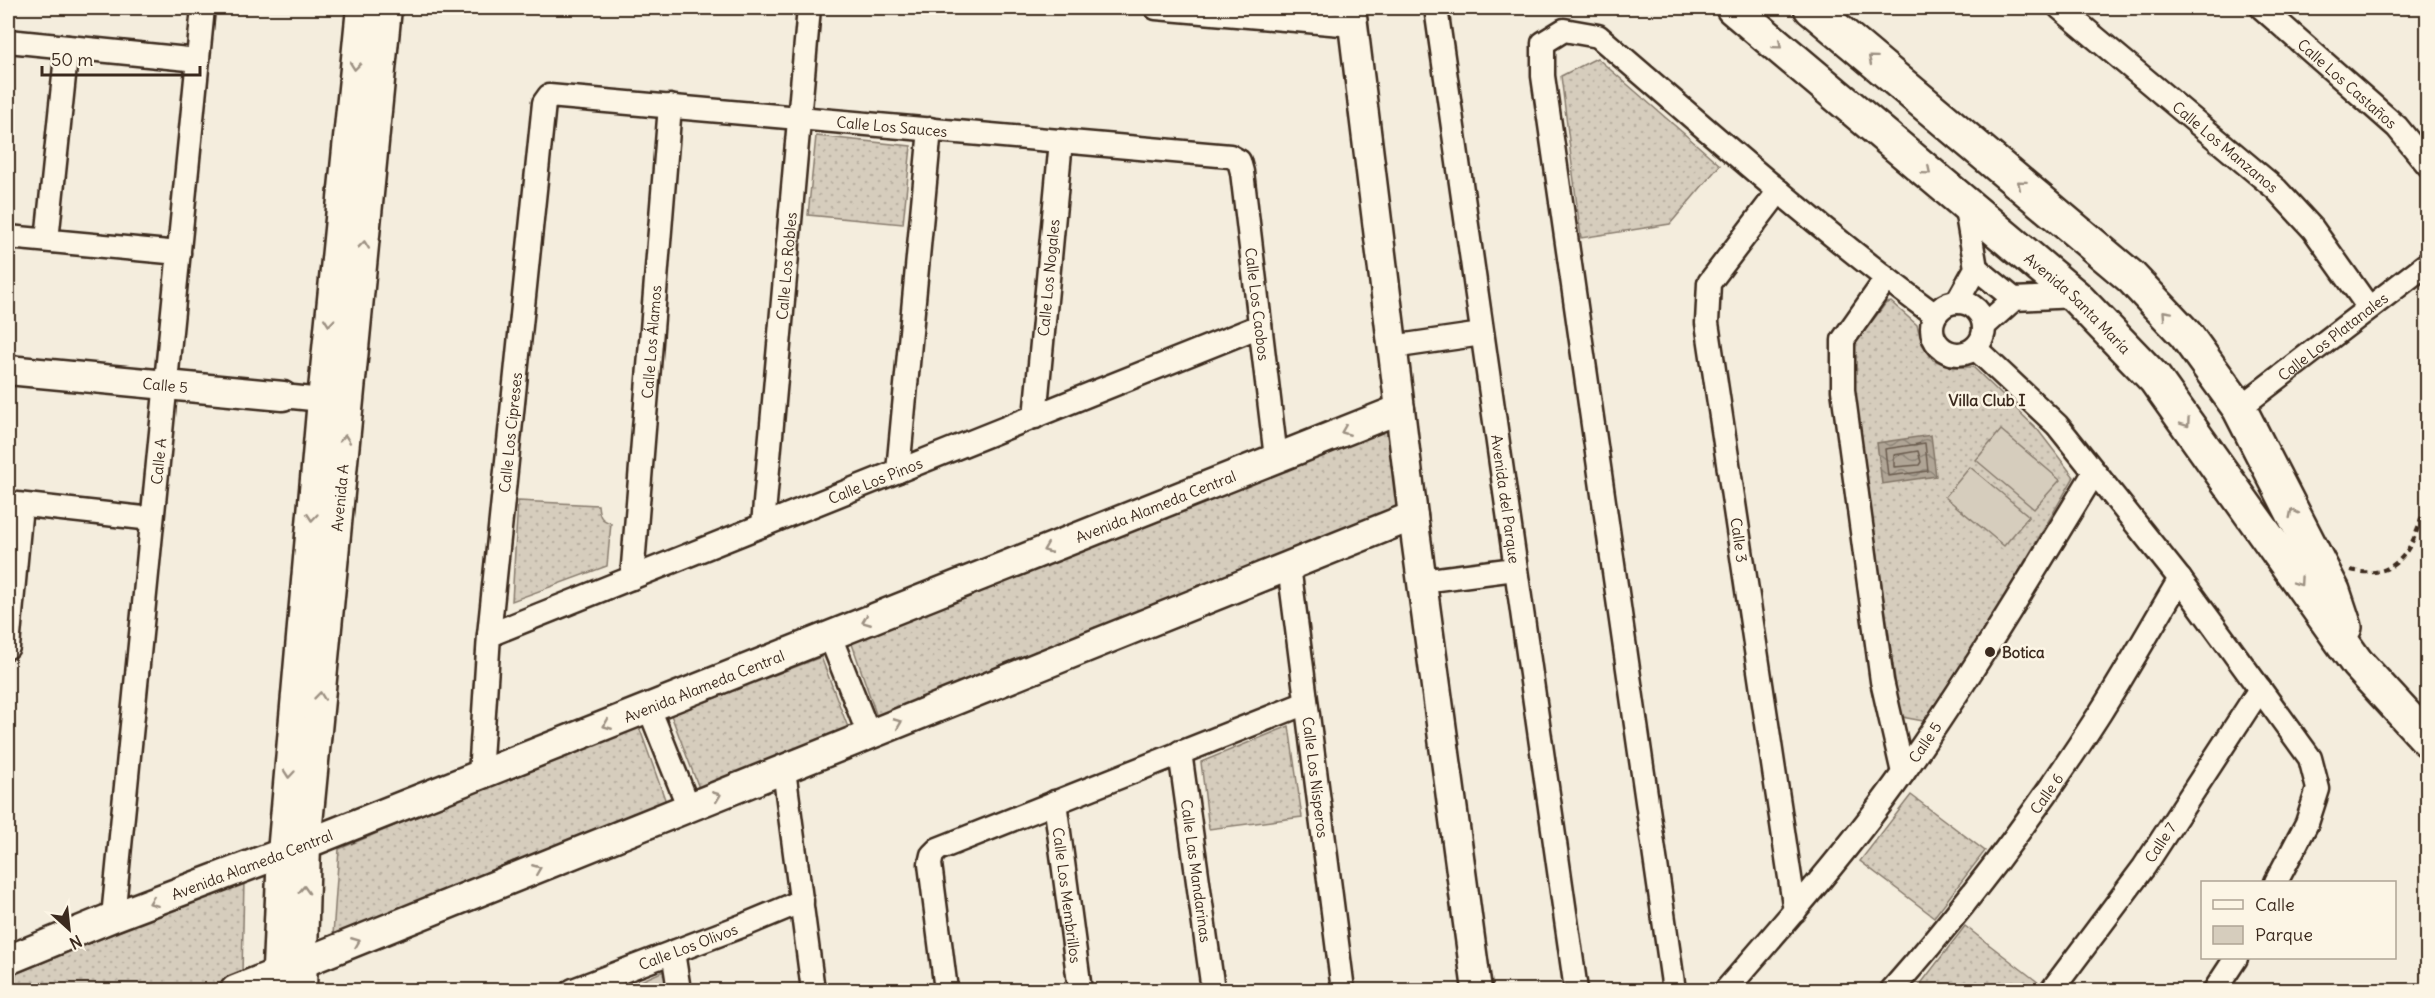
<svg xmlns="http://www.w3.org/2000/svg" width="2435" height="998" viewBox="0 0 2435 998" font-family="Delius,sans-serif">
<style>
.green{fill:url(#green-dots);stroke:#887c6e;stroke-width:1.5}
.pitch{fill:#d6cdbd;stroke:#887c6e;stroke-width:1.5}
.water{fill:url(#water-waves);stroke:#817466;stroke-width:1.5}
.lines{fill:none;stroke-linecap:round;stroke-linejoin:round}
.shore{stroke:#6a5b4e;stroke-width:1.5}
.minor-casing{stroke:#3b2a1e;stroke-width:27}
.tertiary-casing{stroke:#3b2a1e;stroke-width:33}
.secondary-casing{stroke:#3b2a1e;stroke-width:38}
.path{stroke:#3b2a1e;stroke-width:4;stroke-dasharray:6 4.5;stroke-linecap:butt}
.minor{stroke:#fcf5e5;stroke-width:22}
.tertiary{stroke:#fcf5e5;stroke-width:28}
.secondary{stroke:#fcf5e5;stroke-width:33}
.oneway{stroke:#9c9082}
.poi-dot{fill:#3b2a1e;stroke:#fcf5e5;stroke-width:2}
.labels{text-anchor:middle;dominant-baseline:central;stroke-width:5;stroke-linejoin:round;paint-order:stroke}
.street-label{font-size:15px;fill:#3b2a1e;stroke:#fcf5e5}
.poi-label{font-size:15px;font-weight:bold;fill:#3b2a1e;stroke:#fcf5e5;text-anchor:start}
.neighbourhood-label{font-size:16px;font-weight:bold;fill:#3b2a1e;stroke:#fcf5e5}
</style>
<defs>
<pattern id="green-dots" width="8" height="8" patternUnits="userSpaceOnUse" patternTransform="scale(1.5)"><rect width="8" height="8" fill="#d6cdbd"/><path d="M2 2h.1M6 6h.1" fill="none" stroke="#b9b0a2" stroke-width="1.8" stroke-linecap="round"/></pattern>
<pattern id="water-waves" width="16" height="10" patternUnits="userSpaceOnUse" patternTransform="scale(1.5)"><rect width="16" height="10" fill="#b0a596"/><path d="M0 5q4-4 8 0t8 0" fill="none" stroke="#90877a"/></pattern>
</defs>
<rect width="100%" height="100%" fill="#f4eddd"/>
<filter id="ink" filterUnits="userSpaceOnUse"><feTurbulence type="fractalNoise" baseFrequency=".0167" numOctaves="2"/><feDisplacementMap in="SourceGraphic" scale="12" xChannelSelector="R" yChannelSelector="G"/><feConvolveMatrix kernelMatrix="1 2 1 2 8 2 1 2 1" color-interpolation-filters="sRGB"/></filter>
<g filter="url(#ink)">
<path class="green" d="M1597,58L1720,165L1670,224L1581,238L1561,76Z
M816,136L911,146L903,224L808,215Z
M1891,302L1917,325L1922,344L1933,360L1951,367H1973L2038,430L2074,477L1999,606L1933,712L1923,721L1902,717L1899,708L1850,356L1851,349L1886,303Z
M1386,428L1399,510L877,717L851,641Z
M518,501L598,505C599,515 600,520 611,523L607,566L512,601Z
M821,657L849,730L699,788L671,715Z
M638,724L666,802L333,935L339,849Z
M1289,726L1302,817L1209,829L1201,762Z
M1911,795L1985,851L1934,917L1860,861Z
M244,880L242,975L203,990H8V977Z
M1965,926L2039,983L2033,990H1916Z
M666,970L669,990H620Z"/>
<path class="pitch" d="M2001,430L2060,480L2034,509L1976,460Z
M1970,467L2029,516L2004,546L1945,497Z"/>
<path class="water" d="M1931,435L1936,476L1882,484L1877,443Z"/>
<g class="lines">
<path class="shore" d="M1925,443L1928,471L1888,476L1885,449Z
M1918,451L1921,462L1919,465L1894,467V455Z"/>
<defs>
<g id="minor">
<path d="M1156,8L1353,25"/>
<path id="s1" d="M1436,8L1576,990"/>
<path id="s2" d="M2060,8L2276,189L2313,229L2369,308"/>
<path id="s3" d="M2262,8L2397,127L2428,165"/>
<path d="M8,41L198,60"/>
<path id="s4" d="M1779,191L1709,283L1707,323L1795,911"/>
<path d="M8,237L179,253"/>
<path d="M47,240L67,47"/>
<path d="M1976,268L2014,299"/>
<path d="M1886,279L1843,340V390L1882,681L1903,773"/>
<path d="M1957,302L1976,268L1965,203"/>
<circle cx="1958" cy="328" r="26"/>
<path d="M1984,326L2014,299L2075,296"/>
<path d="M1392,347L1482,334"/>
<path d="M1975,348L2057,425L2180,579L2310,758L2318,789L2307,823L2276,882"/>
<path d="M283,396L322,400"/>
<path id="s5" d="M2239,408L2428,263"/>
<path id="s6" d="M1035,417L1061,141"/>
<path d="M898,471L930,129"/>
<path d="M8,503L152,519"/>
<path id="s7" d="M763,525L809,8"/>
<path id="s8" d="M1289,566L1343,990"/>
<path id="s9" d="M632,578L670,106"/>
<path d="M1422,581L1515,569"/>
<path id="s10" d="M489,635L1260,326"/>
<path d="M830,636L869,735"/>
<path d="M8,647L21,505"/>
<path d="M649,708L689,808"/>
<path id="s11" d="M1180,752L1213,990"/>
<path d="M784,770L813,990"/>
<path id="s12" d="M480,775L489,635L544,103L549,96L1230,156L1239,161L1242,172L1276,458"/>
<path id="s13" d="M1055,802L1080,990"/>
<path id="s14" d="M113,917L203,8"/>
<path d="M673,952L679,990"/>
<path id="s15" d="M573,990L747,924L802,901"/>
<path d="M946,990L930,864L932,855L938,849L1306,703"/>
<path d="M1674,990L1543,76V43L1564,30L1598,36C1709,131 1818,229 1935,315"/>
<path id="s16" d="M1726,990C1787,920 1850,848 1904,772C1972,675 2033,573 2094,473"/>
<path id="s17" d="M1892,990C1968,904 2038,810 2100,713C2128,669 2153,624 2180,579"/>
<path id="s18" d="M2052,990L2144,867L2260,689"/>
<path d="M2215,990L2236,958"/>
</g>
<g id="tertiary">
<path d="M1351,8L1413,516L1477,990"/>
<path id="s19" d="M8,370L283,396"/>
<path id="s20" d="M8,960L113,917L306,844L1400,409"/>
<path d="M235,990L1413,516"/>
<path d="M276,990L282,853L322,400L361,8"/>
<path id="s21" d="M302,990L306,844L387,8"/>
</g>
<g id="secondary">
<path id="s22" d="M1733,8L2075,296L2155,379L2357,663L2428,740"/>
<path d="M1811,8L2131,277L2186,335L2239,408L2333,591L2345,627"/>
</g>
</defs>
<use href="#minor" class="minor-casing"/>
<use href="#tertiary" class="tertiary-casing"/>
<use href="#secondary" class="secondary-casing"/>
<path class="path" d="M2351,570C2405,584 2419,533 2428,491"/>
<use href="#minor" class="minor"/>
<use href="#tertiary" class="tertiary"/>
<use href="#secondary" class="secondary"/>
</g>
<defs><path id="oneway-chevron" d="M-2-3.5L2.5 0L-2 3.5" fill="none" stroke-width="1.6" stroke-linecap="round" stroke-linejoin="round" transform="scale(1.5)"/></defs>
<g class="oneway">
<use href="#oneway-chevron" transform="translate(1778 45) rotate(40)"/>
<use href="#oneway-chevron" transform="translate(1872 59) rotate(-140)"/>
<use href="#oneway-chevron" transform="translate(355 66) rotate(96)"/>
<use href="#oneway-chevron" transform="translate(1927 171) rotate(40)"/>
<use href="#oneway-chevron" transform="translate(2021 184) rotate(-140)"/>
<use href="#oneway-chevron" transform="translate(364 245) rotate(-84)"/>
<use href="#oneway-chevron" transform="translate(2166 314) rotate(-133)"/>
<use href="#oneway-chevron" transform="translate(329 322) rotate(96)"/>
<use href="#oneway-chevron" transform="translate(2186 423) rotate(55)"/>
<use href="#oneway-chevron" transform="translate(1345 431) rotate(158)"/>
<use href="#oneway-chevron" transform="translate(345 439) rotate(-84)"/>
<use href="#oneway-chevron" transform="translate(2293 513) rotate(-117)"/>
<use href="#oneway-chevron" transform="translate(312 517) rotate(95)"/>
<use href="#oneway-chevron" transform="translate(1047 549) rotate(158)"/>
<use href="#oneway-chevron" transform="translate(2299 582) rotate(55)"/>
<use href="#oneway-chevron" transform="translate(866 621) rotate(158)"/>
<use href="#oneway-chevron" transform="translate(320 696) rotate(-84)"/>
<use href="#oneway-chevron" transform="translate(898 723) rotate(-22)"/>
<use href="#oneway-chevron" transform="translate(607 725) rotate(158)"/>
<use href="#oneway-chevron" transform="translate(289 774) rotate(95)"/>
<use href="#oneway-chevron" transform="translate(717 796) rotate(-22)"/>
<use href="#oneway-chevron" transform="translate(537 869) rotate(-22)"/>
<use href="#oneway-chevron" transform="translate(304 890) rotate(-88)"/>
<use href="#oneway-chevron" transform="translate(153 902) rotate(159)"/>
<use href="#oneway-chevron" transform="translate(356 942) rotate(-22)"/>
</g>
</g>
<circle class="poi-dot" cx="1990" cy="652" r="6"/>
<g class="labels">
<g class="street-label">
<text stroke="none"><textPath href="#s3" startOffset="114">Calle Los Castaños</textPath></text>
<text stroke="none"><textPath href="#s12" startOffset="1028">Calle Los Sauces</textPath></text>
<text stroke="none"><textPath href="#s2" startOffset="216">Calle Los Manzanos</textPath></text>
<text stroke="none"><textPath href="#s7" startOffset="260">Calle Los Robles</textPath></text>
<text stroke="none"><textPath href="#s6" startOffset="140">Calle Los Nogales</textPath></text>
<text stroke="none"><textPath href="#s12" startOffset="1522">Calle Los Caobos</textPath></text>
<text stroke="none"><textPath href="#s22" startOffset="454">Avenida Santa María</textPath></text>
<text stroke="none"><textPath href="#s5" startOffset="118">Calle Los Platanales</textPath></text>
<text stroke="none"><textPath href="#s9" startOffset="237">Calle Los Álamos</textPath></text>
<text stroke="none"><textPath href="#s19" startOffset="158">Calle 5</textPath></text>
<text stroke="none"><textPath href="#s12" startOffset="344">Calle Los Cipreses</textPath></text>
<text stroke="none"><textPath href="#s14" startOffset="458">Calle A</textPath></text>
<text stroke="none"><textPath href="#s10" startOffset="416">Calle Los Pinos</textPath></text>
<text stroke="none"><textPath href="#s21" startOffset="494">Avenida A</textPath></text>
<text stroke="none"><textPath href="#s1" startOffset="496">Avenida del Parque</textPath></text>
<text stroke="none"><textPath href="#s20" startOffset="1234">Avenida Alameda Central</textPath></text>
<text stroke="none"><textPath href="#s4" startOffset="375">Calle 3</textPath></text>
<text stroke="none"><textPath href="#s20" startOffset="748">Avenida Alameda Central</textPath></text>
<text stroke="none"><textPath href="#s16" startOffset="318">Calle 5</textPath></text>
<text stroke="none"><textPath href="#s8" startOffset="213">Calle Los Nísperos</textPath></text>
<text stroke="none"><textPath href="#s17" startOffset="250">Calle 6</textPath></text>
<text stroke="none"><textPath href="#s18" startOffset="183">Calle 7</textPath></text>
<text stroke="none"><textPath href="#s20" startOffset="262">Avenida Alameda Central</textPath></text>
<text stroke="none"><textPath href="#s11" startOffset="120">Calle Las Mandarinas</textPath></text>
<text stroke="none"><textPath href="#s13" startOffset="94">Calle Los Membrillos</textPath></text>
<text stroke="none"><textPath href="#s15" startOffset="123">Calle Los Olivos</textPath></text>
</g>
<g class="poi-label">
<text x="2002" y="652">Botica</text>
</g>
<g class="neighbourhood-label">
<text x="1987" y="400">Villa Club I</text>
</g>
</g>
<rect width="2435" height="998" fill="none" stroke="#fcf5e5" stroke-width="30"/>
<rect x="15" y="15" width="2405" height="968" fill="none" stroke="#3b2a1e" stroke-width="2" filter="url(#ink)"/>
<rect x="2201" y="881" width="195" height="78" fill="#fcf5e5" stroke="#afa495" stroke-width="1.5"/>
<rect x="2213" y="900" width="30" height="9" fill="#fcf5e5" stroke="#afa495" stroke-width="1.5"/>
<text x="2255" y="911" font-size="18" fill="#3b2a1e">Calle</text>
<rect x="2213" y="926" width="30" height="18" fill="#d6cdbd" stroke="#afa495" stroke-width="1.5"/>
<text x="2255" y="941" font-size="18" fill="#3b2a1e">Parque</text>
<g transform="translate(69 929) rotate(153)" stroke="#fcf5e5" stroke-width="4.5" paint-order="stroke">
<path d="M0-4.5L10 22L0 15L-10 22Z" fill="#3b2a1e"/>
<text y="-9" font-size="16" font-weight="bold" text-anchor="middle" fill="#3b2a1e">N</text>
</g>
<path d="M42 66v9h158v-9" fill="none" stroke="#3b2a1e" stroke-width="3"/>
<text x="51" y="66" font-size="18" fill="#3b2a1e" stroke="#fcf5e5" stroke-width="4.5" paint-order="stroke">50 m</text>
</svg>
